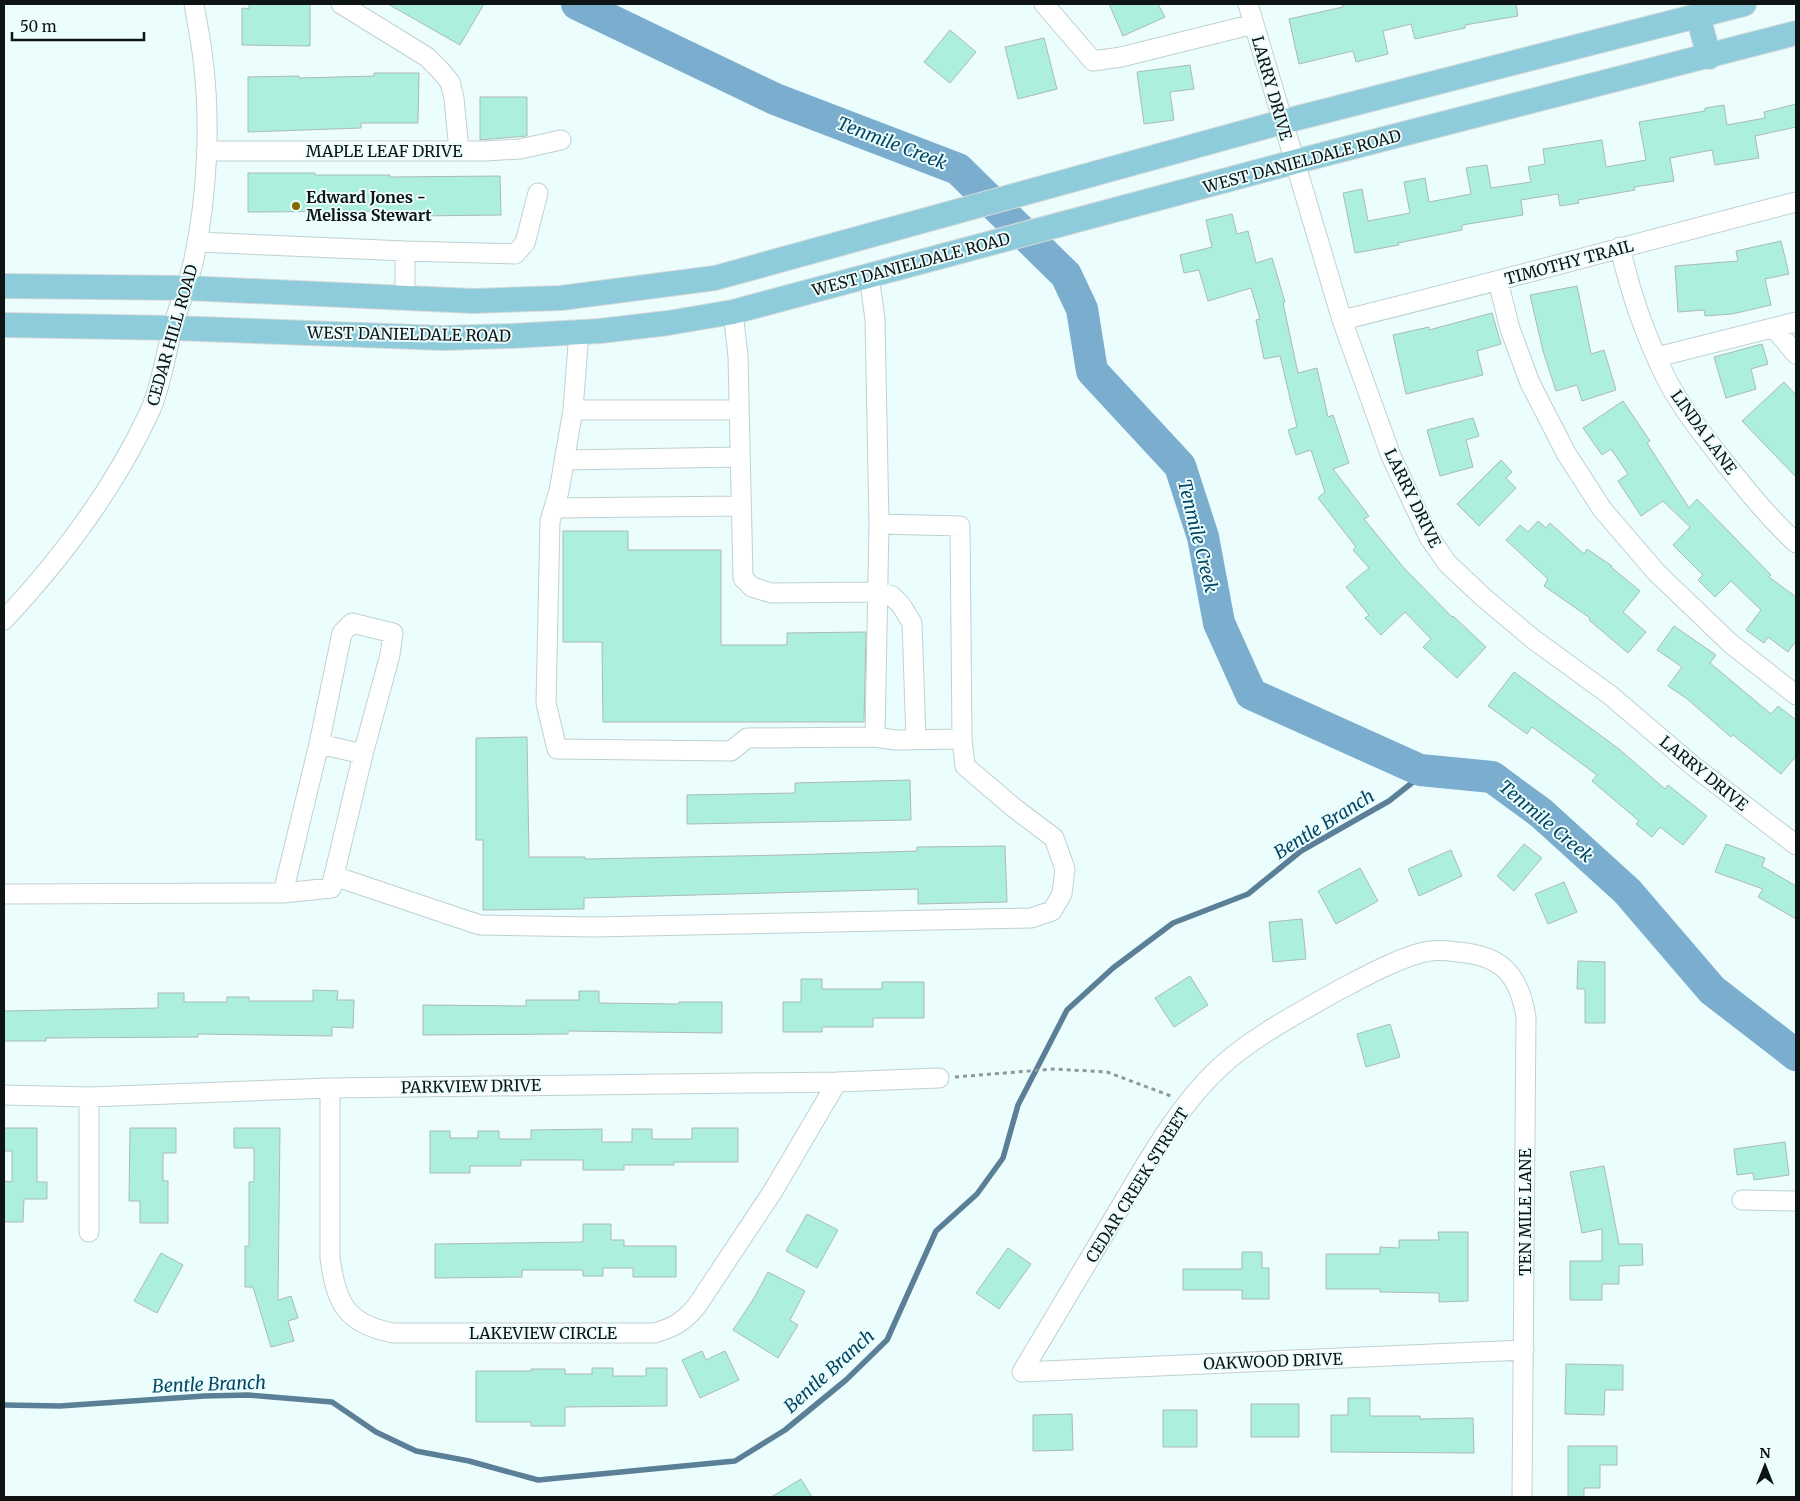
<svg xmlns="http://www.w3.org/2000/svg" width="1800" height="1501" viewBox="0 0 1800 1501" font-family="Merriweather,serif">
<style>
.lines{fill:none;stroke-linecap:round;stroke-linejoin:round}
.stream{stroke:#5a7f96;stroke-width:5.5}
.river{stroke:#7badce;stroke-width:32}
.building{fill:#acefdc;stroke:#abbbb6}
.minor-casing{stroke:#bfd1d0;stroke-width:21}
.major-casing{stroke:#d8d9d9;stroke-width:26}
.path{stroke:#8c9999;stroke-width:3;stroke-dasharray:4 4;stroke-linecap:butt}
.minor{stroke:#fff;stroke-width:19}
.major{stroke:#8eccdb;stroke-width:24}
.poi-dot{fill:#816901;stroke:#ebfdfd;stroke-width:2}
.labels{text-anchor:middle;dominant-baseline:central;stroke-width:4;stroke-linejoin:round;paint-order:stroke}
.street-label{font-size:16px;fill:#0e1414;stroke:#ebfdfd}
.poi-label{font-size:16px;font-weight:bold;fill:#0e1414;stroke:#ebfdfd;text-anchor:start}
.water-label{font-size:18px;font-style:italic;fill:#034666;stroke:#ebfdfd}
</style>
<rect width="100%" height="100%" fill="#ebfdfd"/>
<g class="lines">
<path class="stream" d="M4,1405L60,1406L204,1396L248,1395L332,1402L376,1432L416,1451L469,1461L538,1480L735,1461L785,1430L846,1380L887,1340L936,1231L977,1194L1003,1158L1018,1105L1067,1010L1113,968L1173,923L1248,894L1301,851L1389,801L1427,771"/>
<path class="river" d="M577,4L775,99L958,169L1066,275L1082,309L1092,371L1180,466L1203,537L1219,623L1251,694L1420,770L1492,777L1541,813L1627,891L1712,990L1796,1055"/>
</g>
<path class="building" d="M249,4H310V46L242,45V8L249,9Z
M388,4H484L460,45Z
M1109,4H1158L1165,17L1123,36Z
M1342,4H1516L1518,16L1465,25V28L1415,39L1411,24L1383,31L1388,54L1356,62L1353,51L1299,64L1289,19L1343,7Z
M950,30L976,52L950,83L924,62Z
M1044,38L1057,89L1018,99L1005,47Z
M1190,65L1194,89L1170,92L1174,120L1144,124L1137,72Z
M374,73H419L418,123H361V128L248,132V77L299,76V78L374,76Z
M480,97H527V136L480,140Z
M1796,104V127L1755,136L1759,158L1715,165L1712,150L1670,158L1674,181L1634,187L1635,190L1578,200L1579,203L1560,206L1558,194L1521,200L1523,215L1462,225V230L1398,243L1399,245L1355,253L1343,193L1362,189L1368,221L1410,213L1404,182L1425,178L1429,202L1471,194L1466,168L1487,165L1491,188L1531,182L1528,167L1545,164L1543,149L1602,140L1606,167L1646,160L1639,122L1705,111V108L1724,105L1727,125L1765,118L1764,112Z
M248,173H315V175H390V177L500,176L501,215L415,216V211L248,212Z
M1232,214L1237,234L1248,231L1256,263L1272,258L1285,302L1283,303L1298,373L1317,368L1328,417L1333,415L1349,463L1333,469L1369,516L1364,519L1404,568L1452,617L1453,616L1486,647L1457,678L1423,647L1431,639L1405,612L1381,635L1365,618L1369,615L1346,587L1369,568L1353,550L1356,547L1318,498L1325,492L1311,450L1296,455L1288,430L1297,427L1280,356L1264,359L1256,320L1260,319L1251,288L1208,301L1199,270L1184,273L1180,255L1212,247L1206,220Z
M1781,241L1789,274L1765,279L1771,305L1732,314L1705,316L1704,310L1678,312L1675,266L1738,261L1736,251Z
M1577,286L1591,354L1604,350L1616,390L1582,401L1577,385L1556,391L1543,351L1530,295Z
M1492,313L1501,344L1477,351L1483,375L1406,394L1393,335L1429,327V330Z
M1762,344L1768,364L1751,369L1756,389L1726,398L1714,357Z
M1784,382L1796,395V477L1742,421Z
M1623,401L1650,441L1647,443L1689,508L1697,499L1771,575L1769,577L1796,597V641L1788,652L1768,637L1764,643L1746,630L1761,610L1731,581L1715,597L1698,580L1703,575L1673,545L1690,527L1663,501L1641,516L1618,481L1628,474L1611,449L1602,455L1583,428Z
M1473,418L1479,436L1466,440L1473,467L1440,476L1427,430Z
M1501,460L1512,472L1506,478L1516,488L1479,526L1457,504Z
M1538,521L1546,528L1550,523L1584,554L1587,549L1612,566L1611,567L1640,591L1623,612L1646,632L1628,653L1589,620L1590,618L1544,586L1548,579L1506,540L1520,525L1528,532Z
M563,531H628V550H721V645H787V633L866,632L864,722H603L602,642H563Z
M1674,626L1716,655L1710,663L1771,714L1778,706L1796,720V756L1781,774L1733,735L1731,737L1686,698L1668,686L1682,667L1657,650Z
M1514,672L1619,749L1665,789L1668,785L1707,816L1683,845L1660,827L1652,837L1636,824L1639,821L1592,781L1597,775L1532,727L1527,734L1488,706Z
M527,737L529,857H585V859L786,855L917,851V847L1005,846L1007,902L918,904V889L584,898V909L483,910V840H476V738Z
M910,780L911,820L687,824V795L795,793V783Z
M1524,844L1542,858L1514,891L1497,876Z
M1726,844L1765,858L1762,866L1796,886V919L1758,897L1763,889L1715,872Z
M1451,850L1462,876L1419,896L1408,869Z
M1360,868L1378,901L1336,924L1318,891Z
M1564,882L1577,912L1548,924L1535,894Z
M1302,919L1306,959L1273,962L1269,922Z
M1578,961L1605,962V1023H1585V989H1577Z
M1190,976L1208,1005L1174,1027L1155,998Z
M801,979H822V989H882V982H924V1018H873V1027H822V1032H783V1002H801Z
M313,990L338,991L337,1000H354L353,1028L332,1027V1036L198,1034V1037L46,1038V1041H4V1011L158,1008V993H184V1002H227V997H249V1001H313Z
M579,991H599V1003L679,1004V1002H722V1033L568,1031V1034L423,1035V1005L526,1006V1000H579Z
M1390,1024L1400,1057L1366,1067L1357,1034Z
M4,1128H37V1182H47V1199H24L23,1222H4V1181L12,1182V1151H4Z
M130,1128H176V1153H163V1181H168V1223H140V1201H129Z
M234,1128H280L278,1300L291,1296L298,1318L288,1321L294,1341L271,1347L253,1287H245V1246H249V1182H254V1148H234Z
M692,1128H738V1162H674V1165H624V1170H583V1160H521V1166H470V1173H430V1131H450V1138H478V1131H499V1139H531V1130L602,1129V1142H632V1129H652V1139H692Z
M1785,1142L1789,1175L1754,1180L1753,1173L1737,1175L1734,1149Z
M1604,1166L1619,1244H1642L1643,1265L1619,1266V1284H1602V1300H1570V1261H1602V1229L1582,1233L1570,1172Z
M807,1214L838,1230L817,1268L786,1251Z
M583,1224H611V1240H624V1246H676V1277H633V1268H603V1276H583V1270H522V1277L435,1278V1244L583,1242Z
M1438,1232H1468V1301L1439,1302V1293L1380,1292V1289H1326V1254H1380V1247L1399,1248V1240H1439Z
M1008,1248L1031,1264L999,1309L976,1293Z
M1242,1252H1262V1268H1269V1299H1242V1290H1183V1269H1242Z
M161,1253L183,1265L157,1313L134,1301Z
M768,1272L805,1291L790,1320L798,1325L778,1358L733,1330L754,1298Z
M702,1351L706,1360L725,1351L739,1380L700,1398L682,1360Z
M1566,1364L1623,1365V1390H1605L1604,1415L1565,1414Z
M592,1368H613V1376H646V1368H667V1406L565,1407V1426H531V1422H476V1371H531V1369H565V1374H592Z
M1348,1398H1370V1416H1420V1419L1473,1418L1474,1453L1331,1452V1415H1348Z
M1251,1404H1299V1437H1251Z
M1163,1410H1197V1447H1163Z
M1072,1414L1073,1450L1033,1451V1415Z
M1568,1446H1617V1465H1600V1488H1584V1497H1568Z
M801,1479L812,1497H771Z"/>
<g class="lines">
<defs>
<path id="minor" d="M341,4L427,57L440,70L450,82L454,98L459,151
M1044,4L1093,61L1121,57L1254,24
M1248,4L1342,320L1391,456L1429,537L1447,563L1483,597L1533,639L1610,695L1692,765L1796,845
M206,151H486L520,149L561,140
M197,242L405,251V298
M1620,247C1630,292 1645,335 1665,376C1680,406 1701,432 1721,458C1745,488 1768,517 1796,543
M405,251L515,254L525,243L538,193
M1498,281L1510,329L1530,383L1566,453L1602,509L1656,572L1730,643L1796,695
M733,312L738,356L743,578L752,587L771,593L878,592L892,596L901,605L912,623L916,740
M1342,320C1494,283 1644,241 1796,202
M1774,328L1796,354
M579,332L573,410L559,491L550,521L546,703L557,749L731,751L747,738L875,737L879,524L875,319L869,276
M1657,357L1796,322
M573,410H739
M565,460L740,457
M554,508L741,506
M4,620C62,558 114,489 150,411C162,384 165,355 173,327C179,304 189,282 194,259C207,197 211,123 203,60C201,41 197,22 194,4
M875,737L895,740L962,739L960,526L879,524
M319,744L363,754
M334,876L480,925L593,927L1031,918L1052,911L1062,894L1065,869L1054,838L1013,807L965,766L962,739
M4,894L283,893L331,888L363,754L390,655L393,633L352,623L342,633L319,744L283,893
M330,1088V1258C336,1303 346,1324 393,1333H655C674,1327 682,1323 696,1307L773,1191L837,1082
M4,1095L89,1097L330,1088L837,1082L939,1078
M1742,1200L1796,1201
M89,1232V1097
M1022,1372C1055,1316 1088,1261 1121,1206C1149,1159 1179,1105 1220,1067C1254,1036 1297,1014 1337,991C1362,978 1403,955 1430,951C1439,950 1449,951 1457,952C1501,955 1519,974 1526,1017L1522,1497
M1022,1372L1524,1350"/>
<path id="major" d="M1698,16L1709,57
M4,286L186,288L473,301L561,298L715,278L1282,122L1744,4
M4,325L173,328L443,338L512,336L600,331L668,323L733,312L1294,162L1796,33"/>
</defs>
<use href="#minor" class="minor-casing"/>
<use href="#major" class="major-casing"/>
<path class="path" d="M955,1077L1054,1069L1107,1072L1171,1096"/>
<use href="#minor" class="minor"/>
<use href="#major" class="major"/>
</g>
<circle class="poi-dot" cx="296" cy="206" r="5"/>
<g class="labels">
<g class="street-label">
<text transform="translate(1272 88) rotate(74)">LARRY DRIVE</text>
<text x="384" y="151">MAPLE LEAF DRIVE</text>
<text transform="translate(1302 161) rotate(-15)">WEST DANIELDALE ROAD</text>
<text transform="translate(1569 262) rotate(-15)">TIMOTHY TRAIL</text>
<text transform="translate(911 264) rotate(-15)">WEST DANIELDALE ROAD</text>
<text transform="translate(409 334) rotate(1)">WEST DANIELDALE ROAD</text>
<text transform="translate(172 335) rotate(-74)">CEDAR HILL ROAD</text>
<text transform="translate(1704 432) rotate(54)">LINDA LANE</text>
<text transform="translate(1413 498) rotate(64)">LARRY DRIVE</text>
<text transform="translate(1704 773) rotate(39)">LARRY DRIVE</text>
<text transform="translate(471 1086) rotate(-1)">PARKVIEW DRIVE</text>
<text transform="translate(1137 1185) rotate(-58)">CEDAR CREEK STREET</text>
<text transform="translate(1525 1212) rotate(-90)">TEN MILE LANE</text>
<text x="543" y="1333">LAKEVIEW CIRCLE</text>
<text transform="translate(1273 1361) rotate(-2)">OAKWOOD DRIVE</text>
</g>
<g class="poi-label">
<text x="306" y="197">Edward Jones -<tspan x="306" dy="18">Melissa Stewart</tspan></text>
</g>
<g class="water-label">
<text transform="translate(892 143) rotate(21)">Tenmile Creek</text>
<text transform="translate(1198 536) rotate(76)">Tenmile Creek</text>
<text transform="translate(1546 821) rotate(40)">Tenmile Creek</text>
<text transform="translate(1324 824) rotate(-32)">Bentle Branch</text>
<text transform="translate(829 1371) rotate(-42)">Bentle Branch</text>
<text transform="translate(209 1384) rotate(-2)">Bentle Branch</text>
</g>
</g>
<rect width="1800" height="1501" fill="none" stroke="#0e1414" stroke-width="10"/>
<g transform="translate(1765 1466)" stroke="#ebfdfd" stroke-width="4" paint-order="stroke">
<path d="M0-4L9 19L0 12L-9 19Z" fill="#0e1414"/>
<text y="-8" font-size="14" font-weight="bold" text-anchor="middle" fill="#0e1414">N</text>
</g>
<path d="M12 32v8h132v-8" fill="none" stroke="#0e1414" stroke-width="2.5"/>
<text x="20" y="32" font-size="15" fill="#0e1414" stroke="#ebfdfd" stroke-width="4" paint-order="stroke">50 m</text>
</svg>
